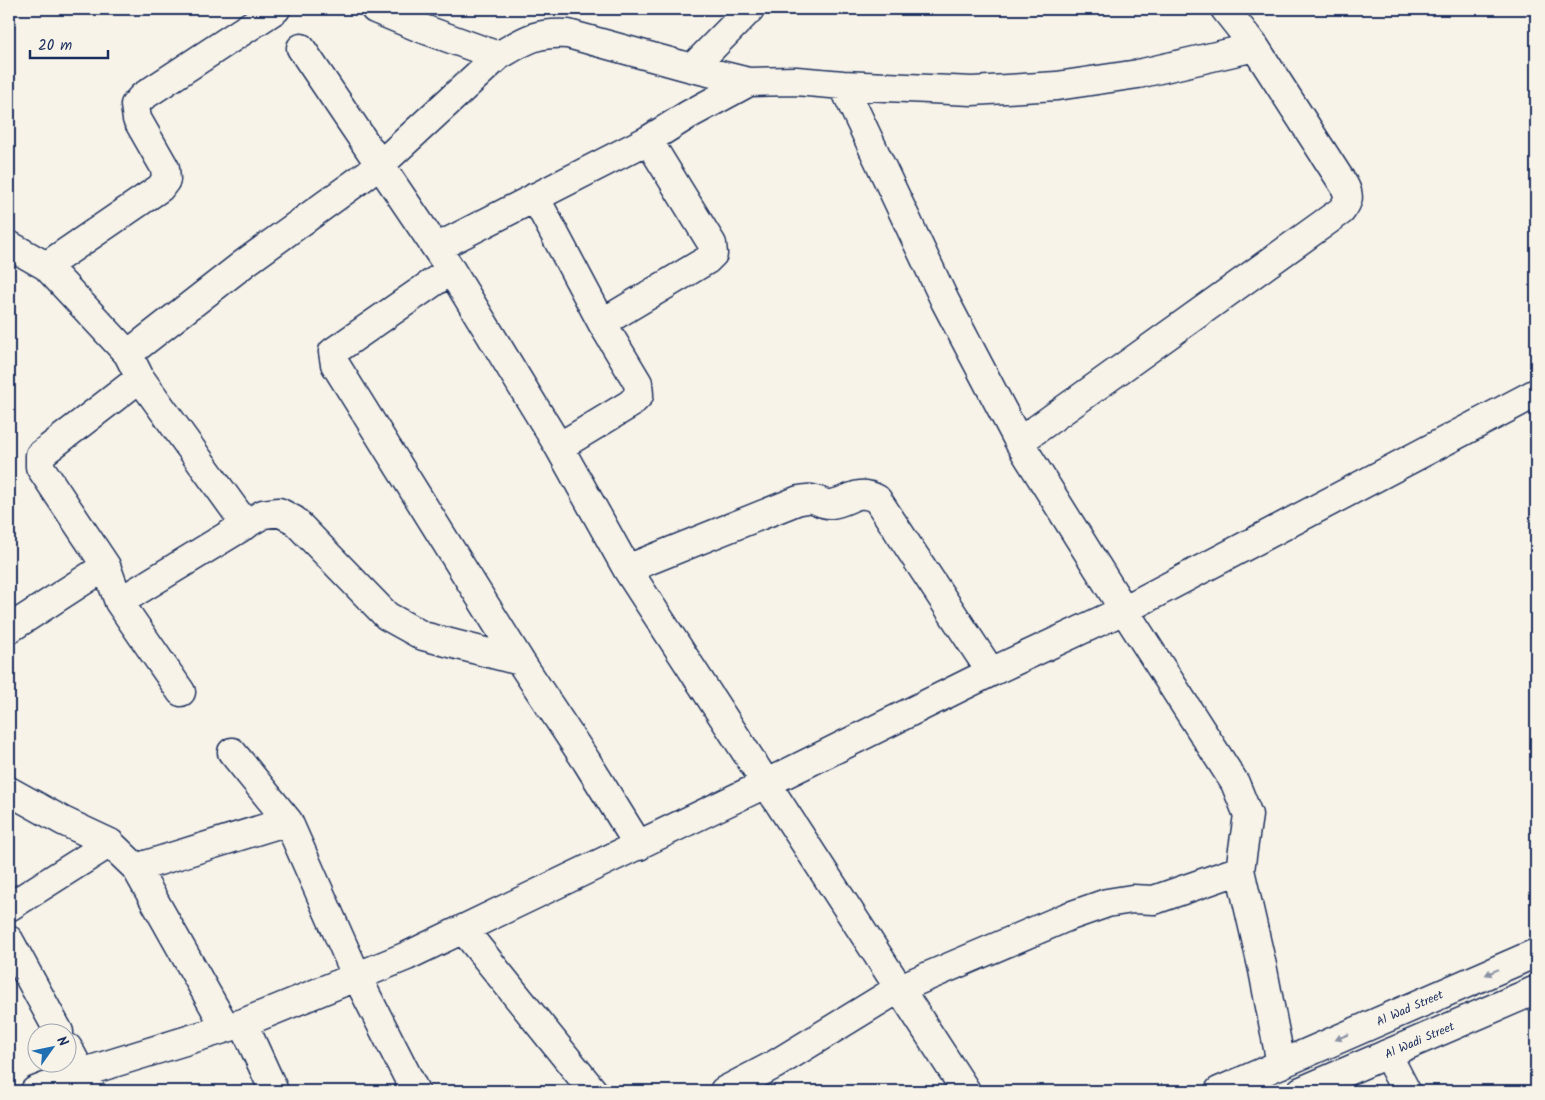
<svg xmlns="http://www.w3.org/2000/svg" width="1545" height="1100" viewBox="0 0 1545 1100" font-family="Kalam,sans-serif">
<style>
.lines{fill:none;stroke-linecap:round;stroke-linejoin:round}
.minor-casing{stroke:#1b2f5e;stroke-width:31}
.secondary-casing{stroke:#1b2f5e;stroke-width:31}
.minor{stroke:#f7f3e8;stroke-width:28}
.secondary{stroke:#f7f3e8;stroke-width:28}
.oneway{fill:#8991a3}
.labels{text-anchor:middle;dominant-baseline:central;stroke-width:4;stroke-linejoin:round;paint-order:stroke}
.street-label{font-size:12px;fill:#1b2f5e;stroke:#f7f3e8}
</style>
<rect width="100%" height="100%" fill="#f7f3e8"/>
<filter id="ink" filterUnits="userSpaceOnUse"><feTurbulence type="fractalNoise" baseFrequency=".02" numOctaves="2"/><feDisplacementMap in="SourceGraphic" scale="10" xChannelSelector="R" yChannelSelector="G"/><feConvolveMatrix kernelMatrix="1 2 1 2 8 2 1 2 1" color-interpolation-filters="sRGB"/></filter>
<g filter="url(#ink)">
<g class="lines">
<defs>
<path id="minor" d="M375,9L418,27L498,56C526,40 535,32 568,34L692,68L749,82L796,81L843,85L972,91L1057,86L1138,74L1255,47
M301,48L451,270L559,447L627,569L966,1091
M692,68L750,9
M843,85L945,301L1019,442L1124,610L1235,783L1248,815L1240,870L1263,970L1281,1064
M535,197L602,323L638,383L639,395L630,404L559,447
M9,245L46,266L128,354L140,378L246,525
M436,248L648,140L688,115L749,82
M46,266L160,188L166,180L165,168L137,119L135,105L142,97L276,9
M451,270L333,352L335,364L520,661L587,762L639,846
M602,323L707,260L713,254L712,244L648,140
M128,354L246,262L380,165L498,56
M140,378L40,455V467L106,566L119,602L181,692
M1019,442L1341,211C1349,201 1350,196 1344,185L1255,47L1225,9
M627,569L799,500C803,500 808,498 812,499C819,500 823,505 831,504C850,502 856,488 877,499L991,672
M119,602L263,514L279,512L294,520L387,616L423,636L520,661
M9,629L106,566
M232,752L288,821L357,977L415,1091
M9,791L63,821L110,843L136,868L226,1028
M136,868L288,821
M9,907L110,843
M463,929L593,1091
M9,940L59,1032
M243,1023L274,1091
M68,1048L91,1091
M1387,1054L1406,1091
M35,1091L81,1073L243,1023L407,956L765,784L991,672L1124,610L1536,393
M724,1091L774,1065L898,989L1067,917L1107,903L1132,899L1154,900L1240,870"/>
<g id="secondary">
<path id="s1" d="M1219,1091L1536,953"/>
<path id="s2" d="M1301,1091L1536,990"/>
</g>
</defs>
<use href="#minor" class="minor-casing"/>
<use href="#secondary" class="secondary-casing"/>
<use href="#minor" class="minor"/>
<use href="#secondary" class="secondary"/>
</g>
<defs><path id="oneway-solid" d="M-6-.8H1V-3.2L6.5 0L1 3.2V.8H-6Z" transform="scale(1.25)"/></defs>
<g class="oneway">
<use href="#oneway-solid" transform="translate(1492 972) rotate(157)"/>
<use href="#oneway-solid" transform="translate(1342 1037) rotate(157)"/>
</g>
</g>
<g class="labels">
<g class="street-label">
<text stroke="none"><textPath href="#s1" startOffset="208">Al Wad Street</textPath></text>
<text stroke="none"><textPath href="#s2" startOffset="129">Al Wadi Street</textPath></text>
</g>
</g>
<rect width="1545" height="1100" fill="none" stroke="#f7f3e8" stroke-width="30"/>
<rect x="15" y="15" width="1515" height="1070" fill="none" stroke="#1b2f5e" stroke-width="2" filter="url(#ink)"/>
<g transform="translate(52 1048) rotate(57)"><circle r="24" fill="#f7f3e8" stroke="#9fa5b1"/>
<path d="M0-4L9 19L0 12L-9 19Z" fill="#1f6fb2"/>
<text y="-8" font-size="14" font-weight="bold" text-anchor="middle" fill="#1b2f5e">N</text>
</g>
<path d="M30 50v8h78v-8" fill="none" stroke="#1b2f5e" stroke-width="2.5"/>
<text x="38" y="50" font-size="15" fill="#1b2f5e" stroke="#f7f3e8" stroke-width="4" paint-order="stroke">20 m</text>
</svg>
